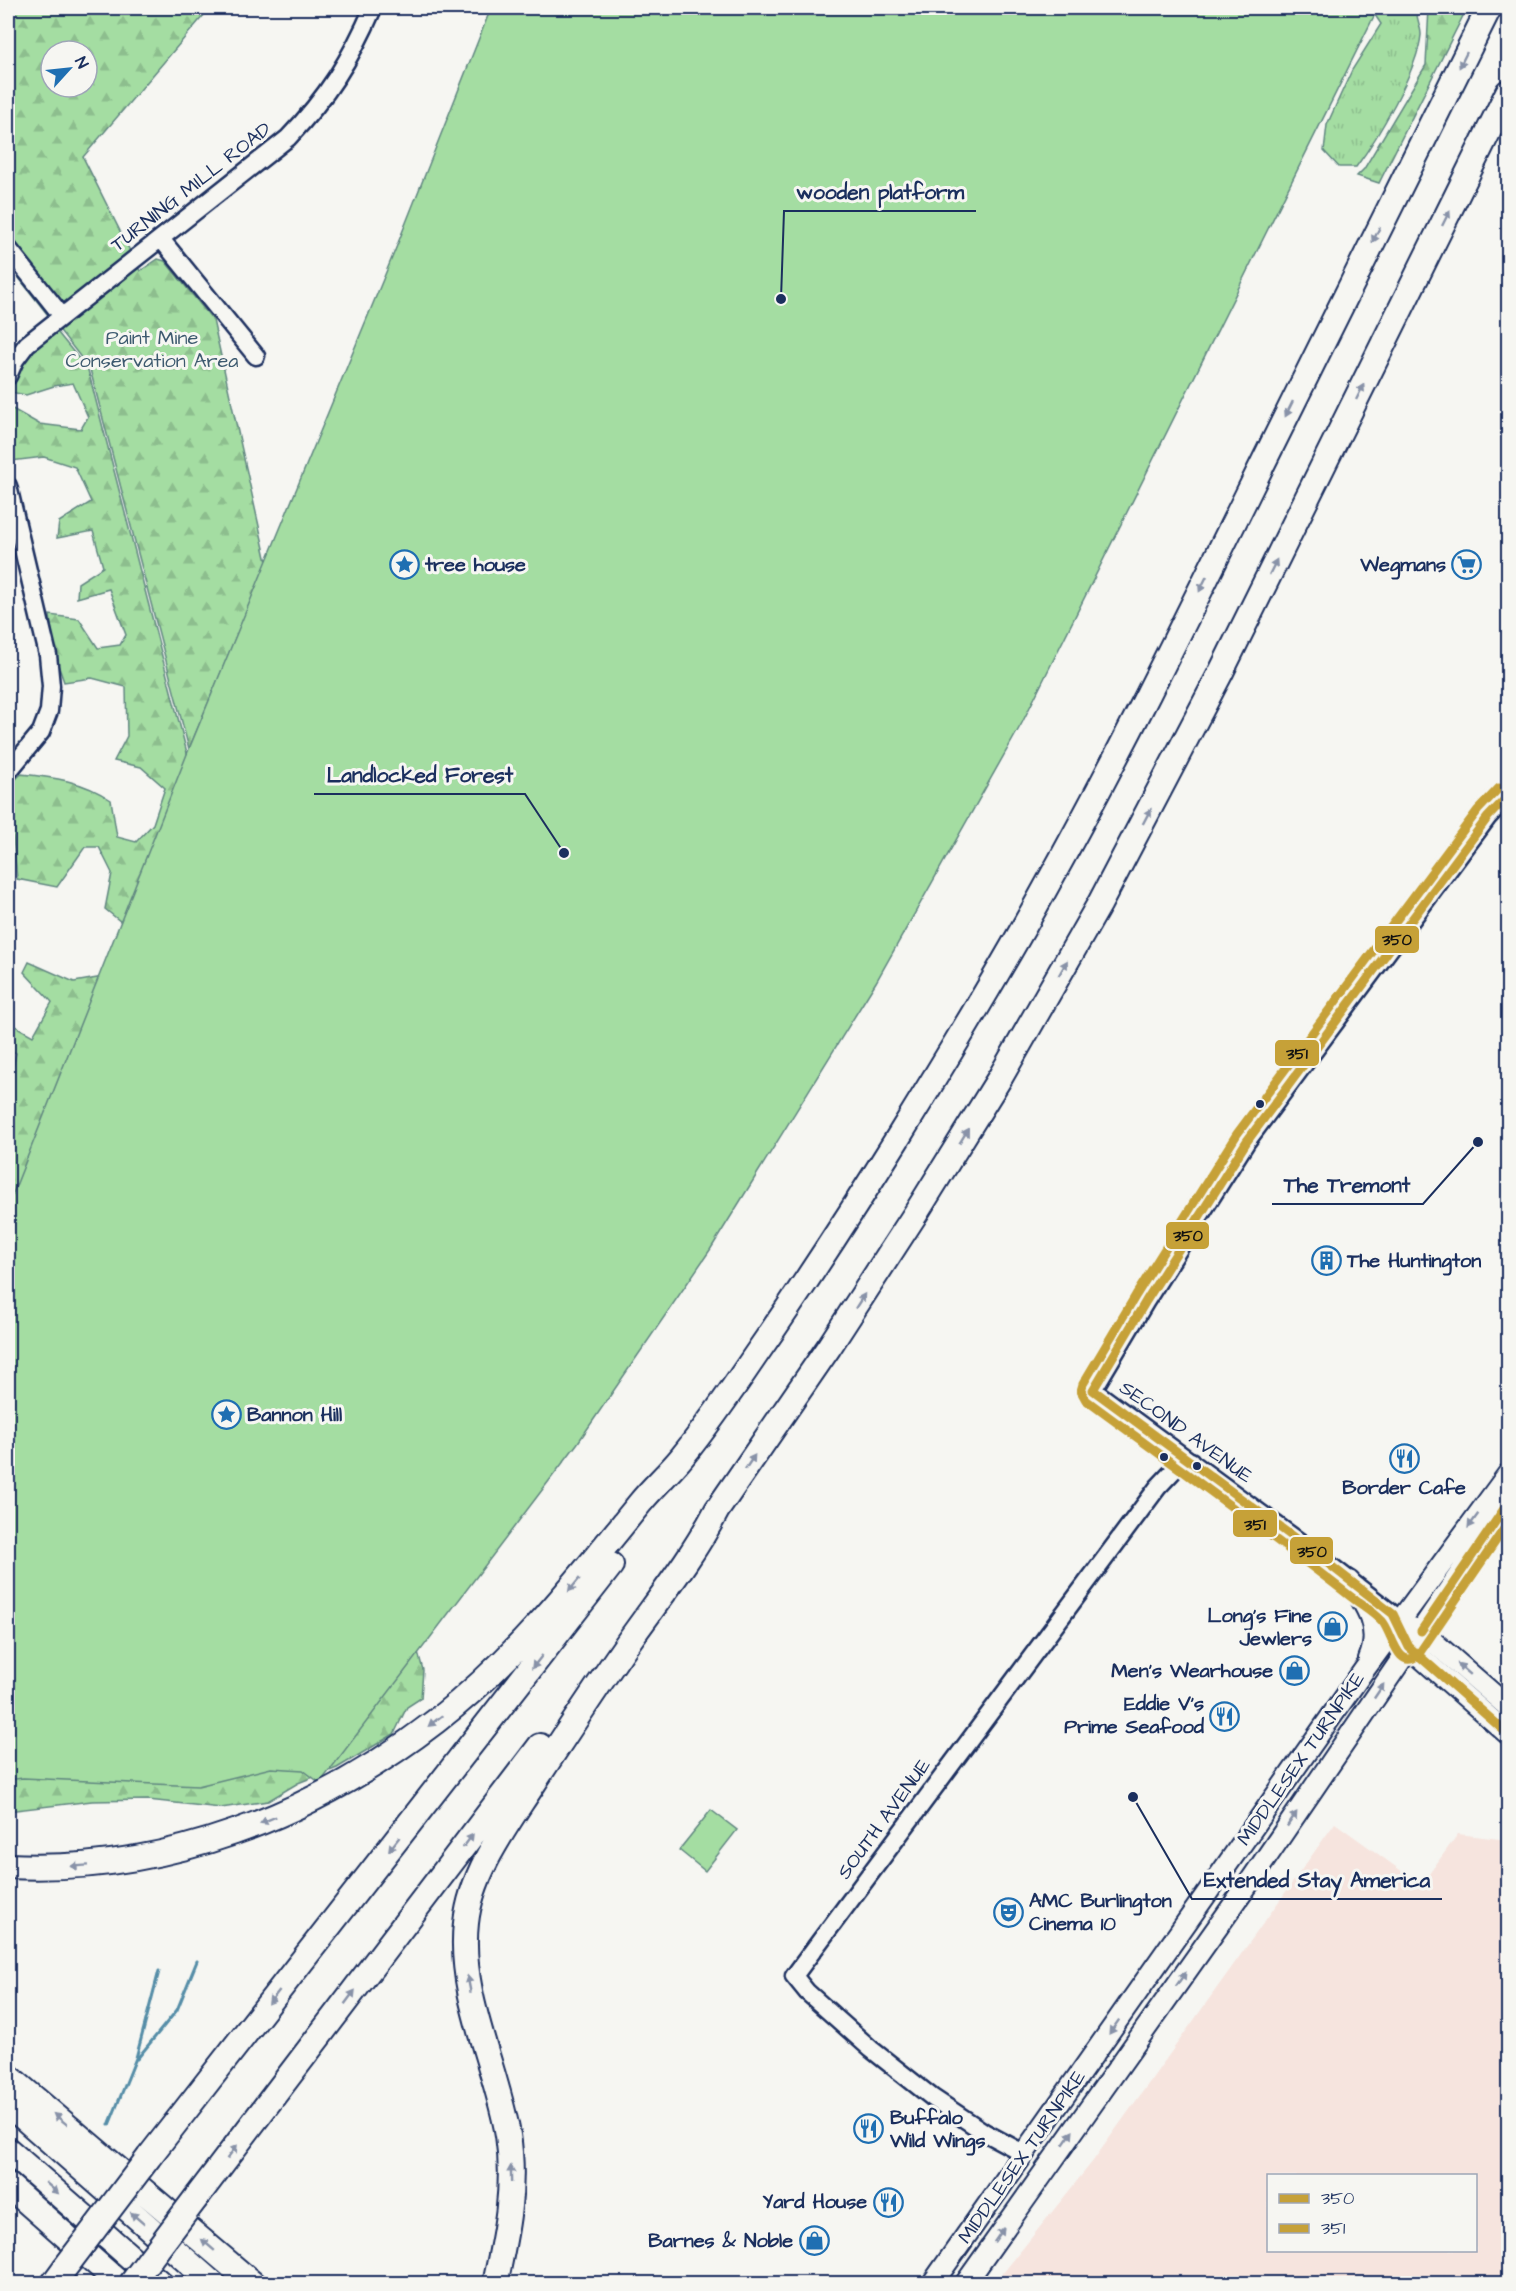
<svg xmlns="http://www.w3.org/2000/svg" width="1516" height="2291" viewBox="0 0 1516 2291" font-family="'Architects Daughter',sans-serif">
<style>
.built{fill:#f6e4de;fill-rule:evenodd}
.grass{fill:url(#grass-tufts);stroke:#608680;stroke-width:1.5}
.forest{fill:url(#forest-firs);stroke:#608680;stroke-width:1.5;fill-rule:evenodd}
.green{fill:#a4dda2;stroke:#608680;stroke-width:1.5}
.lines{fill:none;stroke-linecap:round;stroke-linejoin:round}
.stream{stroke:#558da7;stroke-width:3}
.minor-casing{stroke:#1b2f5e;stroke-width:21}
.major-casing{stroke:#1b2f5e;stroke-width:24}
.highway-casing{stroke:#1b2f5e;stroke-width:28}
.minor{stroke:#f6f6f2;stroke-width:16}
.major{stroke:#f6f6f2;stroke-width:20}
.highway{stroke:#f6f6f2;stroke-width:24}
.highway-bridge-casing{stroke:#1b2f5e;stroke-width:28;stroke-linecap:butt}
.highway-bridge{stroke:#f6f6f2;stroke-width:24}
.bus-1-casing{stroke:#f6f6f2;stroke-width:14}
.bus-2-casing{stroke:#f6f6f2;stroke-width:14}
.bus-1{stroke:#c6a138;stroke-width:9}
.bus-2{stroke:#c6a138;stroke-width:9}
.oneway{fill:#8892a8}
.bus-dot{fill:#1b2f5e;stroke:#f6f6f2;stroke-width:2}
.labels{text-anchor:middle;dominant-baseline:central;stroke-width:6;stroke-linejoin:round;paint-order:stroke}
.street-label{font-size:20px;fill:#1b2f5e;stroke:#f6f6f2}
.park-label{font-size:20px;fill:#3d5a6f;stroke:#f6f6f2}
.poi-label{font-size:20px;font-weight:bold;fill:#1b2f5e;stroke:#f6f6f2;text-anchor:end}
.leader{fill:none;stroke:#1b2f5e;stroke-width:2}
.callout-dot{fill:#1b2f5e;stroke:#f6f6f2;stroke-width:2}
.callout-label{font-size:21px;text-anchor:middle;font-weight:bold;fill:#1b2f5e;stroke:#f6f6f2;stroke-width:6;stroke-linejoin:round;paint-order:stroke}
.line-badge{stroke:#f6f6f2;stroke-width:2}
.pale-badge-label{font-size:16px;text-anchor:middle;font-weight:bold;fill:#111}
</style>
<defs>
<pattern id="grass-tufts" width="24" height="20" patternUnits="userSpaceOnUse" patternTransform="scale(1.5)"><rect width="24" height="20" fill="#a4dda2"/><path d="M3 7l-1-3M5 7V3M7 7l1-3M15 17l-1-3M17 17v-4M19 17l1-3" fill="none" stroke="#8dbe8e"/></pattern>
<pattern id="forest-firs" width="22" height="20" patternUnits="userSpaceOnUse" patternTransform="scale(1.5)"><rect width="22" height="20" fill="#a4dda2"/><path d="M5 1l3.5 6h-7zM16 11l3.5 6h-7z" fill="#8dbe8e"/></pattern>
</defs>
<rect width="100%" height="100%" fill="#f6f6f2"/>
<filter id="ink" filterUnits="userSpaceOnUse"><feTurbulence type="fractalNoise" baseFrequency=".0167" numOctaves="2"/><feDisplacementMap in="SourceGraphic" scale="12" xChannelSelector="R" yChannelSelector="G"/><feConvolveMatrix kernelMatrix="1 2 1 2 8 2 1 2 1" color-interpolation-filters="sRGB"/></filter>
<g filter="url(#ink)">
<path class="built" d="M1335,1823L1421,1885L1458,1834L1508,1840V2283H995L1093,2161ZM1268,2176H1476V2250H1268Z"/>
<path class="grass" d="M1321,8H1387L1389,12L1396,8H1417C1415,17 1421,25 1421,35C1418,69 1377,139 1356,167H1339L1324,151L1327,125L1340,96L1352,70L1381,24L1373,12Z"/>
<path class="forest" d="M8,8H210L83,157L140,271L158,259L165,261L213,320L267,562L189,749L90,369L8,264ZM51,51H87V87H51Z
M1429,8H1467L1379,183L1357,176L1364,169L1426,65Z
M54,328L88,370L186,749L309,1255L423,1670L421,1698L407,1707L394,1734L337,1768L298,1783L268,1801L221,1808L148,1800L92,1801L8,1811V1091L16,1053L8,1048V1022L33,1036L52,1002L24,972L29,962L74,982L103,977L126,926L105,909L112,873L99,847H85L57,887L17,879L13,837L8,823V787L21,774C53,777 83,781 111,800L117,837L136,842L153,824L165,788L141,767L114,761L127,736L126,687L92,678L64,682L54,653L50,615L79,619L98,648L120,645L126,635L109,589L77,598L78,583L103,567L93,531L57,538L59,522L91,502L75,467L44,457L11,461L8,432L9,407L39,424L81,429L88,417L73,383L54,386L26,395L10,392C22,359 28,351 54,328Z"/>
<path class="green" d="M491,8H1378L1022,723L876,982L710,1250L577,1444L320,1783L303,1770L271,1768L198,1786L23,1778L8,1780V1206L189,749L396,248Z
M711,1810L737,1830L705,1871L679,1850Z"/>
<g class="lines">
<path class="stream" d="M137,2059L177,2010L197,1961
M109,2125L136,2058L159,1971"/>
<defs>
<path id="minor" d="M161,239L256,356
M8,248L62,316
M8,376L15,360L27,344L288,138C327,97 351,59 373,8
M8,486L48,655L51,686L49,711L41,732L8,772
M1398,1624L1393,1614L1308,1548L1093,1390L1146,1301L1247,1141L1488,817L1508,796
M1025,2154L984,2132L933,2098L871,2049L807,1992L794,1976L1158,1487L1175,1469L1191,1461"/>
<path id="major" d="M1349,1581C1366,1605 1382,1629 1369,1659
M1409,1627L1421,1631L1508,1707
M1404,1637L1409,1647L1508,1734
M932,2284L1364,1670L1508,1474
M965,2284L1251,1880L1508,1503"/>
<path id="highway" d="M8,1866C164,1874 313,1816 436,1721C518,1657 575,1583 640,1503C653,1487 669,1473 682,1457C708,1425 732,1390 755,1356C805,1284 853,1210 899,1136C949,1055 999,973 1045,889C1124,747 1195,601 1267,455C1341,306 1415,157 1489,8
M8,2076L253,2284
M8,2104L213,2284
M8,2150L161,2284
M149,2157L611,1565
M8,2185L120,2284
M196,2198L540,1746
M53,2284L64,2269
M495,2284C506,2234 516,2186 508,2135C496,2065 458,1995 466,1923C471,1874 504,1829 530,1789C563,1738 596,1688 631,1638C661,1596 693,1556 717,1510L829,1347L916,1213L1001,1076L1100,903L1220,674L1508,92"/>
</defs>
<use href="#minor" class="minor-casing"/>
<use href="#major" class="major-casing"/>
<use href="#highway" class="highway-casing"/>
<use href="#minor" class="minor"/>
<use href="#major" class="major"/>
<use href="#highway" class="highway"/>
<defs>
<path id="highway-bridge" d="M64,2269L149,2157
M131,2284L196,2198"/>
</defs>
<use href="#highway-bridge" class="highway-bridge-casing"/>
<use href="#highway-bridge" class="highway-bridge"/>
<defs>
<path id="bus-1" d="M1093,1390L1146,1301L1247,1141L1488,817L1508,796
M1093,1390L1308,1548L1393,1614L1409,1647L1508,1734
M1421,1631L1508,1503"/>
<path id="bus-2" d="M1499,788L1478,810L1237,1134L1136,1295L1083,1384L1081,1391L1086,1400C1174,1465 1263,1528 1350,1596C1360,1604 1373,1611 1382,1621C1392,1631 1397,1672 1418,1655L1508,1523"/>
</defs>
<use href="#bus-1" class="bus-1-casing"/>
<use href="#bus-2" class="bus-2-casing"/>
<use href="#bus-1" class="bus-1"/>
<use href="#bus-2" class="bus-2"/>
</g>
<defs><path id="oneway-solid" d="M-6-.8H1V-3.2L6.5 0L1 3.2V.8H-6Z" transform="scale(1.5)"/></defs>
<g class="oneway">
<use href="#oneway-solid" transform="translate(1463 60) rotate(116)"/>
<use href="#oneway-solid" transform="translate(1446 218) rotate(-64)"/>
<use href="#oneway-solid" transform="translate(1376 235) rotate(116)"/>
<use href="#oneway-solid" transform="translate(1360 392) rotate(-64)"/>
<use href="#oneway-solid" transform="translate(1289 409) rotate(116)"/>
<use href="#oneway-solid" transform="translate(1273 567) rotate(-64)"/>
<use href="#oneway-solid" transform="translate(1203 584) rotate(116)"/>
<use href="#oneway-solid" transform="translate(1147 816) rotate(-62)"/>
<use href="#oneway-solid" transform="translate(1063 968) rotate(-60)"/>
<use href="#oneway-solid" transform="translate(964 1136) rotate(-59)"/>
<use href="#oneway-solid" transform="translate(860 1301) rotate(-57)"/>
<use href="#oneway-solid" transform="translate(750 1462) rotate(-56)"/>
<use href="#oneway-solid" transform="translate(1473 1521) rotate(126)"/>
<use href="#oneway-solid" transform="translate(574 1585) rotate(130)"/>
<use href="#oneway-solid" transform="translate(537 1662) rotate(128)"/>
<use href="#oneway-solid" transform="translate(1464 1669) rotate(-139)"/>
<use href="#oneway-solid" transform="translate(1379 1691) rotate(-56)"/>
<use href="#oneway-solid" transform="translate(435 1721) rotate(142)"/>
<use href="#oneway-solid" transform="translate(1292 1819) rotate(-56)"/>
<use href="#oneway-solid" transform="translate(268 1820) rotate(157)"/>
<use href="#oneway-solid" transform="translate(468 1841) rotate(-53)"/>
<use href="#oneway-solid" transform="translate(394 1844) rotate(128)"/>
<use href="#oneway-solid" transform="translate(79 1866) rotate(176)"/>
<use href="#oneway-solid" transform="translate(1181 1979) rotate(-55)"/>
<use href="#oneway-solid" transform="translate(469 1984) rotate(-101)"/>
<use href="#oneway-solid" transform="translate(274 1997) rotate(128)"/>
<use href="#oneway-solid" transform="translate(350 1997) rotate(-53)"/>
<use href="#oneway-solid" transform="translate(1114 2027) rotate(125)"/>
<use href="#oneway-solid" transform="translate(60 2119) rotate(-141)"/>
<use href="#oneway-solid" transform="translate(1068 2138) rotate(-55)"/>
<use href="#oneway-solid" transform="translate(232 2152) rotate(-53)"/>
<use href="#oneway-solid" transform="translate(511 2174) rotate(-91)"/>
<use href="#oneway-solid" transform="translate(52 2188) rotate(41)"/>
<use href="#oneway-solid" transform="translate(137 2218) rotate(-139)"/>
<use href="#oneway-solid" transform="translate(999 2235) rotate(-55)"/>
<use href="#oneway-solid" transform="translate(208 2245) rotate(-139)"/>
</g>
</g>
<defs>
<symbol id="sight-ring" viewBox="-11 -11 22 22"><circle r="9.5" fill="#f6f6f2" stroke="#1f6fb2" stroke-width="1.5"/><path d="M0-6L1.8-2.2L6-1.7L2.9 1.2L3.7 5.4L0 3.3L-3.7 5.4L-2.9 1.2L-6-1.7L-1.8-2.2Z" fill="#1f6fb2"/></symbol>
<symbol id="supermarket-ring" viewBox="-11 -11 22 22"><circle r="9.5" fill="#f6f6f2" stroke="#1f6fb2" stroke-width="1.5"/><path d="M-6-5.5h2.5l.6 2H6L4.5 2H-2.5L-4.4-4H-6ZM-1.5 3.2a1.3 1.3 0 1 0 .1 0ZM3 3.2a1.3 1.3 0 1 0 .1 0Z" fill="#1f6fb2"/></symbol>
<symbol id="building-ring" viewBox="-11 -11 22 22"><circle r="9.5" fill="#f6f6f2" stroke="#1f6fb2" stroke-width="1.5"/><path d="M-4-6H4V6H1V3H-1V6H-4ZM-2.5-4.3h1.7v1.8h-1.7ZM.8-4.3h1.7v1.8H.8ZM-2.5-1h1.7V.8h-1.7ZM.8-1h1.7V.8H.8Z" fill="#1f6fb2"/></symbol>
<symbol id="restaurant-ring" viewBox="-11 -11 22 22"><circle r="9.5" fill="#f6f6f2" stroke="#1f6fb2" stroke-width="1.5"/><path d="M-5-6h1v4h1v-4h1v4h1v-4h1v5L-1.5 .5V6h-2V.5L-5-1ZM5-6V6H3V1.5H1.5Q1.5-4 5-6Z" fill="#1f6fb2"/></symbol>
<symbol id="shop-ring" viewBox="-11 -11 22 22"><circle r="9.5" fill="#f6f6f2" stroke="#1f6fb2" stroke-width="1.5"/><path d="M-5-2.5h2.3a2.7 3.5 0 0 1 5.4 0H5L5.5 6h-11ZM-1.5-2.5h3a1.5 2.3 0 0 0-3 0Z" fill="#1f6fb2"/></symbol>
<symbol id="theatre-ring" viewBox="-11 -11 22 22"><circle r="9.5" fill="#f6f6f2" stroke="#1f6fb2" stroke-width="1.5"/><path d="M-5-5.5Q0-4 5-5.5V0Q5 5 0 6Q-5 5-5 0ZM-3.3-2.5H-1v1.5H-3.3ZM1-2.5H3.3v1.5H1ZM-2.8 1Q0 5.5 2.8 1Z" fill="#1f6fb2"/></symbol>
</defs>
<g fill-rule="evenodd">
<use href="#sight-ring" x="388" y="548" width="33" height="33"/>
<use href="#supermarket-ring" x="1450" y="548" width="33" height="33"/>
<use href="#building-ring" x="1310" y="1244" width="33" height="33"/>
<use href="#sight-ring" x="210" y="1398" width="33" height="33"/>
<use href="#restaurant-ring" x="1388" y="1442" width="33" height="33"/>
<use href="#shop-ring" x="1316" y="1610" width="33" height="33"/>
<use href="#shop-ring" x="1278" y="1654" width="33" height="33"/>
<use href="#restaurant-ring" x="1208" y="1700" width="33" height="33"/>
<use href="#theatre-ring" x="992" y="1896" width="33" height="33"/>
<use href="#restaurant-ring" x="852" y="2112" width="33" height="33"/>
<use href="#restaurant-ring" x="872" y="2186" width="33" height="33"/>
<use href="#shop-ring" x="798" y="2224" width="33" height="33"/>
</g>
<g class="bus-dot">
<circle cx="1260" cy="1104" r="5"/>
<circle cx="1164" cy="1457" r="5"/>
<circle cx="1197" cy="1466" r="5"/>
</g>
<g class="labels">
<g class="street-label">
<text transform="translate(191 187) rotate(-38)">TURNING MILL ROAD</text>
<text transform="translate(1186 1432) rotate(36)">SECOND AVENUE</text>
<text transform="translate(1301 1759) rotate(-55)">MIDDLESEX TURNPIKE</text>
<text transform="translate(884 1819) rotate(-54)">SOUTH AVENUE</text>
<text transform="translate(1022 2157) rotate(-55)">MIDDLESEX TURNPIKE</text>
</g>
<g class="park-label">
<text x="152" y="338">Paint Mine<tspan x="152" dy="23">Conservation Area</tspan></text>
</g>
<g class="poi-label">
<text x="425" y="565" text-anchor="start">tree house</text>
<text x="1446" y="565">Wegmans</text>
<text x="1347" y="1261" text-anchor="start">The Huntington</text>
<text x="247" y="1415" text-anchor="start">Bannon Hill</text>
<text x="1404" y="1488" text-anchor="middle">Border Cafe</text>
<text x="1312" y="1616">Long's Fine<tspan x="1312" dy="23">Jewlers</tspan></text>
<text x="1273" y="1671">Men's Wearhouse</text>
<text x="1204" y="1704">Eddie V's<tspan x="1204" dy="23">Prime Seafood</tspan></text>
<text x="1029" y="1901" text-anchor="start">AMC Burlington<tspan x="1029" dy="23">Cinema 10</tspan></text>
<text x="890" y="2118" text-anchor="start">Buffalo<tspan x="890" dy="23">Wild Wings</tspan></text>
<text x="867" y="2202">Yard House</text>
<text x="793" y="2241">Barnes &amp; Noble</text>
</g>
</g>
<path class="leader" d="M781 299L784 211H976M564 853L525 794H314M1478 1142L1423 1204H1272M1133 1797L1192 1899H1442"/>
<g class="callout-dot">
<circle cx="781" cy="299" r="6"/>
<circle cx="564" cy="853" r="6"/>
<circle cx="1478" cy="1142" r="6"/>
<circle cx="1133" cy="1797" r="6"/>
</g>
<g class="callout-label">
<text x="880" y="199">wooden platform</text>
<text x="420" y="782">Landlocked Forest</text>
<text x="1347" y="1192">The Tremont</text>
<text x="1317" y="1887">Extended Stay America</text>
</g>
<g class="line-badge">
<rect x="1374" y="925" width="46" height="29" rx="6" fill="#c6a138"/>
<rect x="1274" y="1039" width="46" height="28" rx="6" fill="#c6a138"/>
<rect x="1165" y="1221" width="45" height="29" rx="6" fill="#c6a138"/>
<rect x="1232" y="1509" width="46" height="29" rx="6" fill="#c6a138"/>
<rect x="1289" y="1536" width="45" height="29" rx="6" fill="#c6a138"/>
</g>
<g class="pale-badge-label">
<text x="1397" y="945">350</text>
<text x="1297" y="1059">351</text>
<text x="1188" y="1241">350</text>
<text x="1255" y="1530">351</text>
<text x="1312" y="1557">350</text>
</g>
<rect width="1516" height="2291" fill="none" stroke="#f6f6f2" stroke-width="30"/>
<rect x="15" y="15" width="1486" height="2261" fill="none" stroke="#1b2f5e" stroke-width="2" filter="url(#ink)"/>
<rect x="1267" y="2174" width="210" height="78" fill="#f6f6f2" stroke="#9ea6b7" stroke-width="1.5"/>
<rect x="1279" y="2194" width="30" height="9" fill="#c6a138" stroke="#9ea6b7" stroke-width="1.5"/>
<text x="1321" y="2204" font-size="18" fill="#1b2f5e">350</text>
<rect x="1279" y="2224" width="30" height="9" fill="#c6a138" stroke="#9ea6b7" stroke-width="1.5"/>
<text x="1321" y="2234" font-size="18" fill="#1b2f5e">351</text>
<g transform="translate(69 69) rotate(63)"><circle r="28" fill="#f6f6f2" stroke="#9ea6b7" stroke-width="1.5"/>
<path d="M0-4.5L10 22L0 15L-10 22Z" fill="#1f6fb2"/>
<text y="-9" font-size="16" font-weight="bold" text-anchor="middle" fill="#1b2f5e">N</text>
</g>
</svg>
